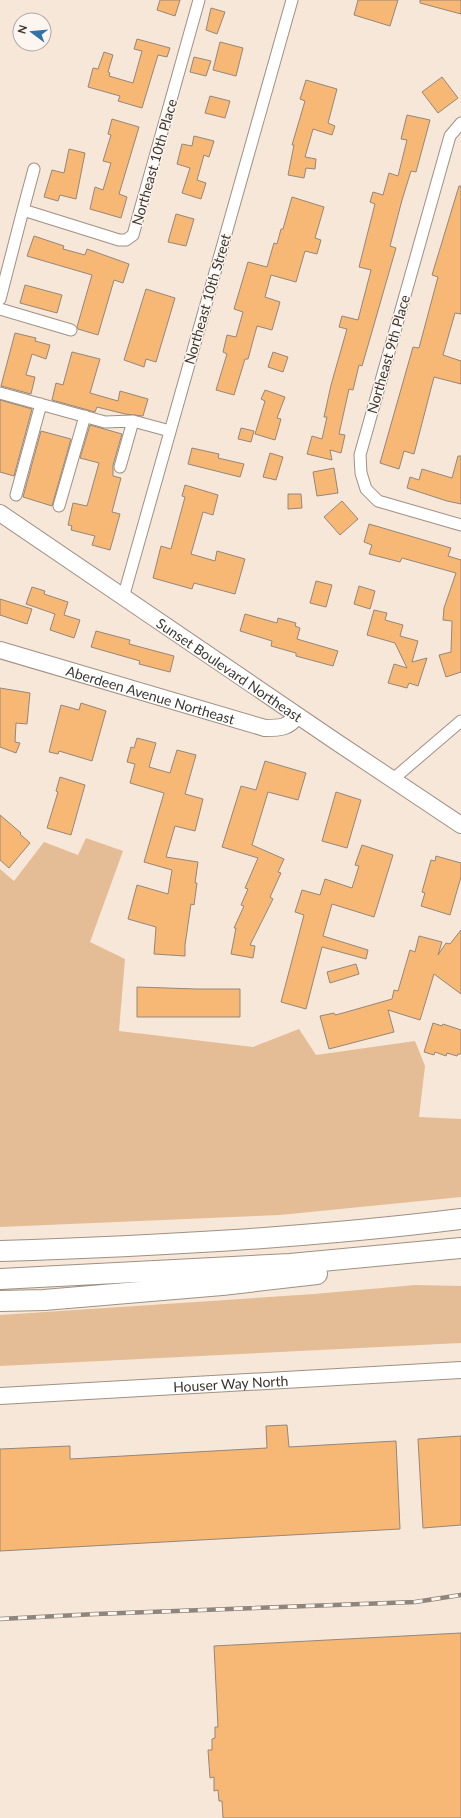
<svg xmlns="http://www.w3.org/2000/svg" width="461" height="1818" viewBox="0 0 461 1818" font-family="Lato,sans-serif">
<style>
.green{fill:#e4bd96}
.building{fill:#f7b775;stroke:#958779}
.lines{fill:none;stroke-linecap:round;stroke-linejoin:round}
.street-casing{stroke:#9f9083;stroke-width:13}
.secondary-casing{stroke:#9f9083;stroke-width:18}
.highway-casing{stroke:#9f9083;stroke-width:22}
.street{stroke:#fff;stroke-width:11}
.secondary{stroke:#fff;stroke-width:16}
.highway{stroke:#fff;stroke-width:20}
.rail-casing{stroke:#8f857b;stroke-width:4.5}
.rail{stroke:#fdf6f0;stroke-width:3;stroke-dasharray:9;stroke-linecap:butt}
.labels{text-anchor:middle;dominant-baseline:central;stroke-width:3;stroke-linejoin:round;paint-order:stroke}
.street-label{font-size:14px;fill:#3b352f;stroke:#fdf6f0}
</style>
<rect width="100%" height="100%" fill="#f7e7d8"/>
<path class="green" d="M86,838L123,851L90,942L125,959L119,1031L253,1047L299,1029L316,1055L415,1041L425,1066L419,1117L461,1119V1197L280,1215L0,1227V869L14,881L44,842L78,855Z
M415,1285L461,1286V1343L0,1366V1315L314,1294Z"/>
<path class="building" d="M160,0H180L175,16L157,10Z
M358,0H398L390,26L354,15Z
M420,0H461V14L420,3Z
M211,8L225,12L217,34L206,30Z
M137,39L170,48L167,57L158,55L142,108L118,101L120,96L88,87L93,68L98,69L104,52L113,55L108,72L110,73L109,76L133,83L142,51L134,49Z
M220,42L243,48L236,76L213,70Z
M194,57L211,61L206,76L190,72Z
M442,77L458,98L438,113L422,92Z
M306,80L337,89L328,123L335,126L332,135L313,129L305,157L316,159L315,169L306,168L304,178L288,175L294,145H292L305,101L300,99Z
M210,96L230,101L225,118L205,113Z
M407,115L430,120L416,172L411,171L402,200L390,246L396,248L371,335L362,366L359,365L353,390L349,389L339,434L345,435L341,453L330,450L332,460L307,454L312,436L322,439L327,417H324L331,385L347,329L339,327L342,316L358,320L371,270L359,267L375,204L370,202L373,192L383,195L389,173L398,176L407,140L401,139Z
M112,119L139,127L119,194L127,197L121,218L90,209L95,187L103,190L111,163L103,161L111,135L108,134Z
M194,136L214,141L209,157L204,155L197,180L206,183L201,199L182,193L190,168L177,164L182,144L192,146Z
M69,149L85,153L76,199L60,195L58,201L44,197L52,170L64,173Z
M459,186H461V314L455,313L443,355L461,361V384L434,377L414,454L404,451L399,469L380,463L413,347L419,348L438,277L432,275Z
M292,197L324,207L315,238L321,240L317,254L305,251L296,282L271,275L265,297L280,302L272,330L257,326L248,359H245L234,395L216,390L227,354L223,352L227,335L236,337L243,312L234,309L248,262L267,267L274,243L277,244L281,229H283Z
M176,214L194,219L186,246L168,242Z
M34,236L64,246L63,249L85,255L87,249L129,264L123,283L114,280L98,335L78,329L77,327L92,275L27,256Z
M25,285L62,295L57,313L20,303Z
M146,289L175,298L156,362L146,359L144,367L124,360Z
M15,333L36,338L35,341L50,345L46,359L32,354L26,375L35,377L31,394L1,386Z
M72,352L100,359L90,393L118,401L120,391L148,399L143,416L125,414L97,407L95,412L52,400L56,383L63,385Z
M273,352L288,357L283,372L268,367Z
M265,390L285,397L277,418L281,419L275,440L255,434L265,401L261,399Z
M0,400L32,409L14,476L0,472Z
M90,425L122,434L113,465V476L121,478L112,512L120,514L110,550L92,545L95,536L71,530L72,526L68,525L73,503L87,506L99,463L80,458Z
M241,428L254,431L251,442L238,439Z
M41,431L71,439L52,506L23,497Z
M192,448L219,454L218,458L244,464L240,477L188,464Z
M270,453L283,457L276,480L263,477Z
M458,456H461V504L447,501L407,488L410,477L419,480L422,469L452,478Z
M334,468L338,493L317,496L313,472Z
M185,485L218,495L213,515L203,512L191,554L215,561L217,551L245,559L235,594L194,583L192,589L153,578L161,546L171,549L185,497L182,496Z
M288,494H301L302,508L288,509Z
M342,501L358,519L340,535L324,517Z
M369,524L451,548L448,556L461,560V672L446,677L439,655L451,652L452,621L443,620L444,608L456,573L402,558L400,562L369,554L372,545L364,542Z
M316,581L332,585L326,607L310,603Z
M359,586L375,591L370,609L354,604Z
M32,587L45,591L44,594L68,602L64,615L80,620L74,638L50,630L55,614L26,604Z
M0,599L32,609L27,624L0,615Z
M374,610L387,613L385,620L403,625L400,636L418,641L412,662L427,658L418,686L409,683L407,688L388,683L394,664L407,668L395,643L367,635Z
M245,614L277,623L278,618L296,623L295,626L300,628L297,639L338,651L333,666L296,656V653L271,646L272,641L240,631Z
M96,631L130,640L129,644L174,656L170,672L139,664L140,661L91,647Z
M0,688L30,693L27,724L16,723L15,742L20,743L16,753L0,747Z
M81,703L106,711L92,761L59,751L58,754L49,752L61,705L79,710Z
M137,738L156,743L149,767L170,773L177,750L196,755L185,794L203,799L195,831L175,826L166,857L198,862L195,883H197L194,905L191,904L185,945V956L154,954L156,927L128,919L137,885L168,894L172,870L144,862L164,793L130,783L135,764L127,762L131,747L134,748Z
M265,761L306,773L298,800L268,792L252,845L284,859L278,872L281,873L270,897L273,899L250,945L255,946L253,958L231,954L236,928H234L244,906L241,905L248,889L245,888L258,858L222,847L241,786L256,790Z
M60,777L85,785L71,835L47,828L58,792L56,791Z
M336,792L361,800L347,848L322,841Z
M0,815L21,833L20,834L30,843L9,868L0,860Z
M362,845L393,855L374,917L332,904L323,936L368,950L366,959L322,947L306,1009L281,1002L304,915L295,912L302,890L320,895L325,879L352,888L359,866L355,865Z
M436,856L461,863V877L450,915L421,906L425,893L422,892L431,860L435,861Z
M461,930V994L434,974L420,1020L388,1010L394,1032L329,1049L320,1016L334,1013L335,1015L343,1013L392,999L394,990L398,991L410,950L415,952L419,936L442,942L438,955L446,943L450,944Z
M356,964L359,974L330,983L327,972Z
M137,987L196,989H240V1017H137Z
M433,1023L442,1026L443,1024L461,1030V1054H458L457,1056L447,1053L446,1056L435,1052L434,1055L424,1052Z
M287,1425L289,1447L396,1441L400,1529L0,1551V1449L70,1446V1459L267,1448L266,1426Z
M461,1436V1525L423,1528L418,1439Z
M461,1633V1818H223L222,1801H219L218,1790L214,1791V1777L210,1778L208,1750H212V1739L215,1738V1727H218L214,1646Z"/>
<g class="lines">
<defs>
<path id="street" d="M461,123L450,136L360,455L361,473L366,489L378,501L461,525
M23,210L34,169
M0,299L23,210L119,240H126L133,235L199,0
M0,309L71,330
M0,393L105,422L133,421
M120,467L133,421L170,431
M16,495L41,404
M59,506L85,416
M123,598L292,0
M392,780L461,721"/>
<g id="secondary">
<path id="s1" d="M0,513L335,741L461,825"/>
<path id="s2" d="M0,650L265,728C280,728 288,728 297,716"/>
<path id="s3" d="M0,1396L461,1370"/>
</g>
<path id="highway" d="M0,1251C154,1246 308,1238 461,1219
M0,1279L290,1264L461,1248
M0,1301L44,1300L222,1285L317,1274"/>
</defs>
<use href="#street" class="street-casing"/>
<use href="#secondary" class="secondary-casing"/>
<use href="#highway" class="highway-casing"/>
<use href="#street" class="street"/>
<use href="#secondary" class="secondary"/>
<use href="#highway" class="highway"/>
<defs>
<path id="rail" d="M0,1619L96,1614L415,1602L461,1595"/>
</defs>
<use href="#rail" class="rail-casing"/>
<use href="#rail" class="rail"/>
</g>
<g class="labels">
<g class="street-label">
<text transform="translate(154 162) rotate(-74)">Northeast 10th Place</text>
<text transform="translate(207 299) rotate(-74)">Northeast 10th Street</text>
<text transform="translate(388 354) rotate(-74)">Northeast 9th Place</text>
<text stroke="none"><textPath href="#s1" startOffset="278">Sunset Boulevard Northeast</textPath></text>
<text stroke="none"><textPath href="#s2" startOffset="157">Aberdeen Avenue Northeast</textPath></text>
<text stroke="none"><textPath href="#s3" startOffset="231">Houser Way North</textPath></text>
</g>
</g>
<g transform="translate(32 32) rotate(286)"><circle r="19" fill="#fdf6f0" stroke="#afa9a3"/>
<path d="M0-3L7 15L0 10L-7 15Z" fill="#3073a9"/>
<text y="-6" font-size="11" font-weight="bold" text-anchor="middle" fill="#3b352f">N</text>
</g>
</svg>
